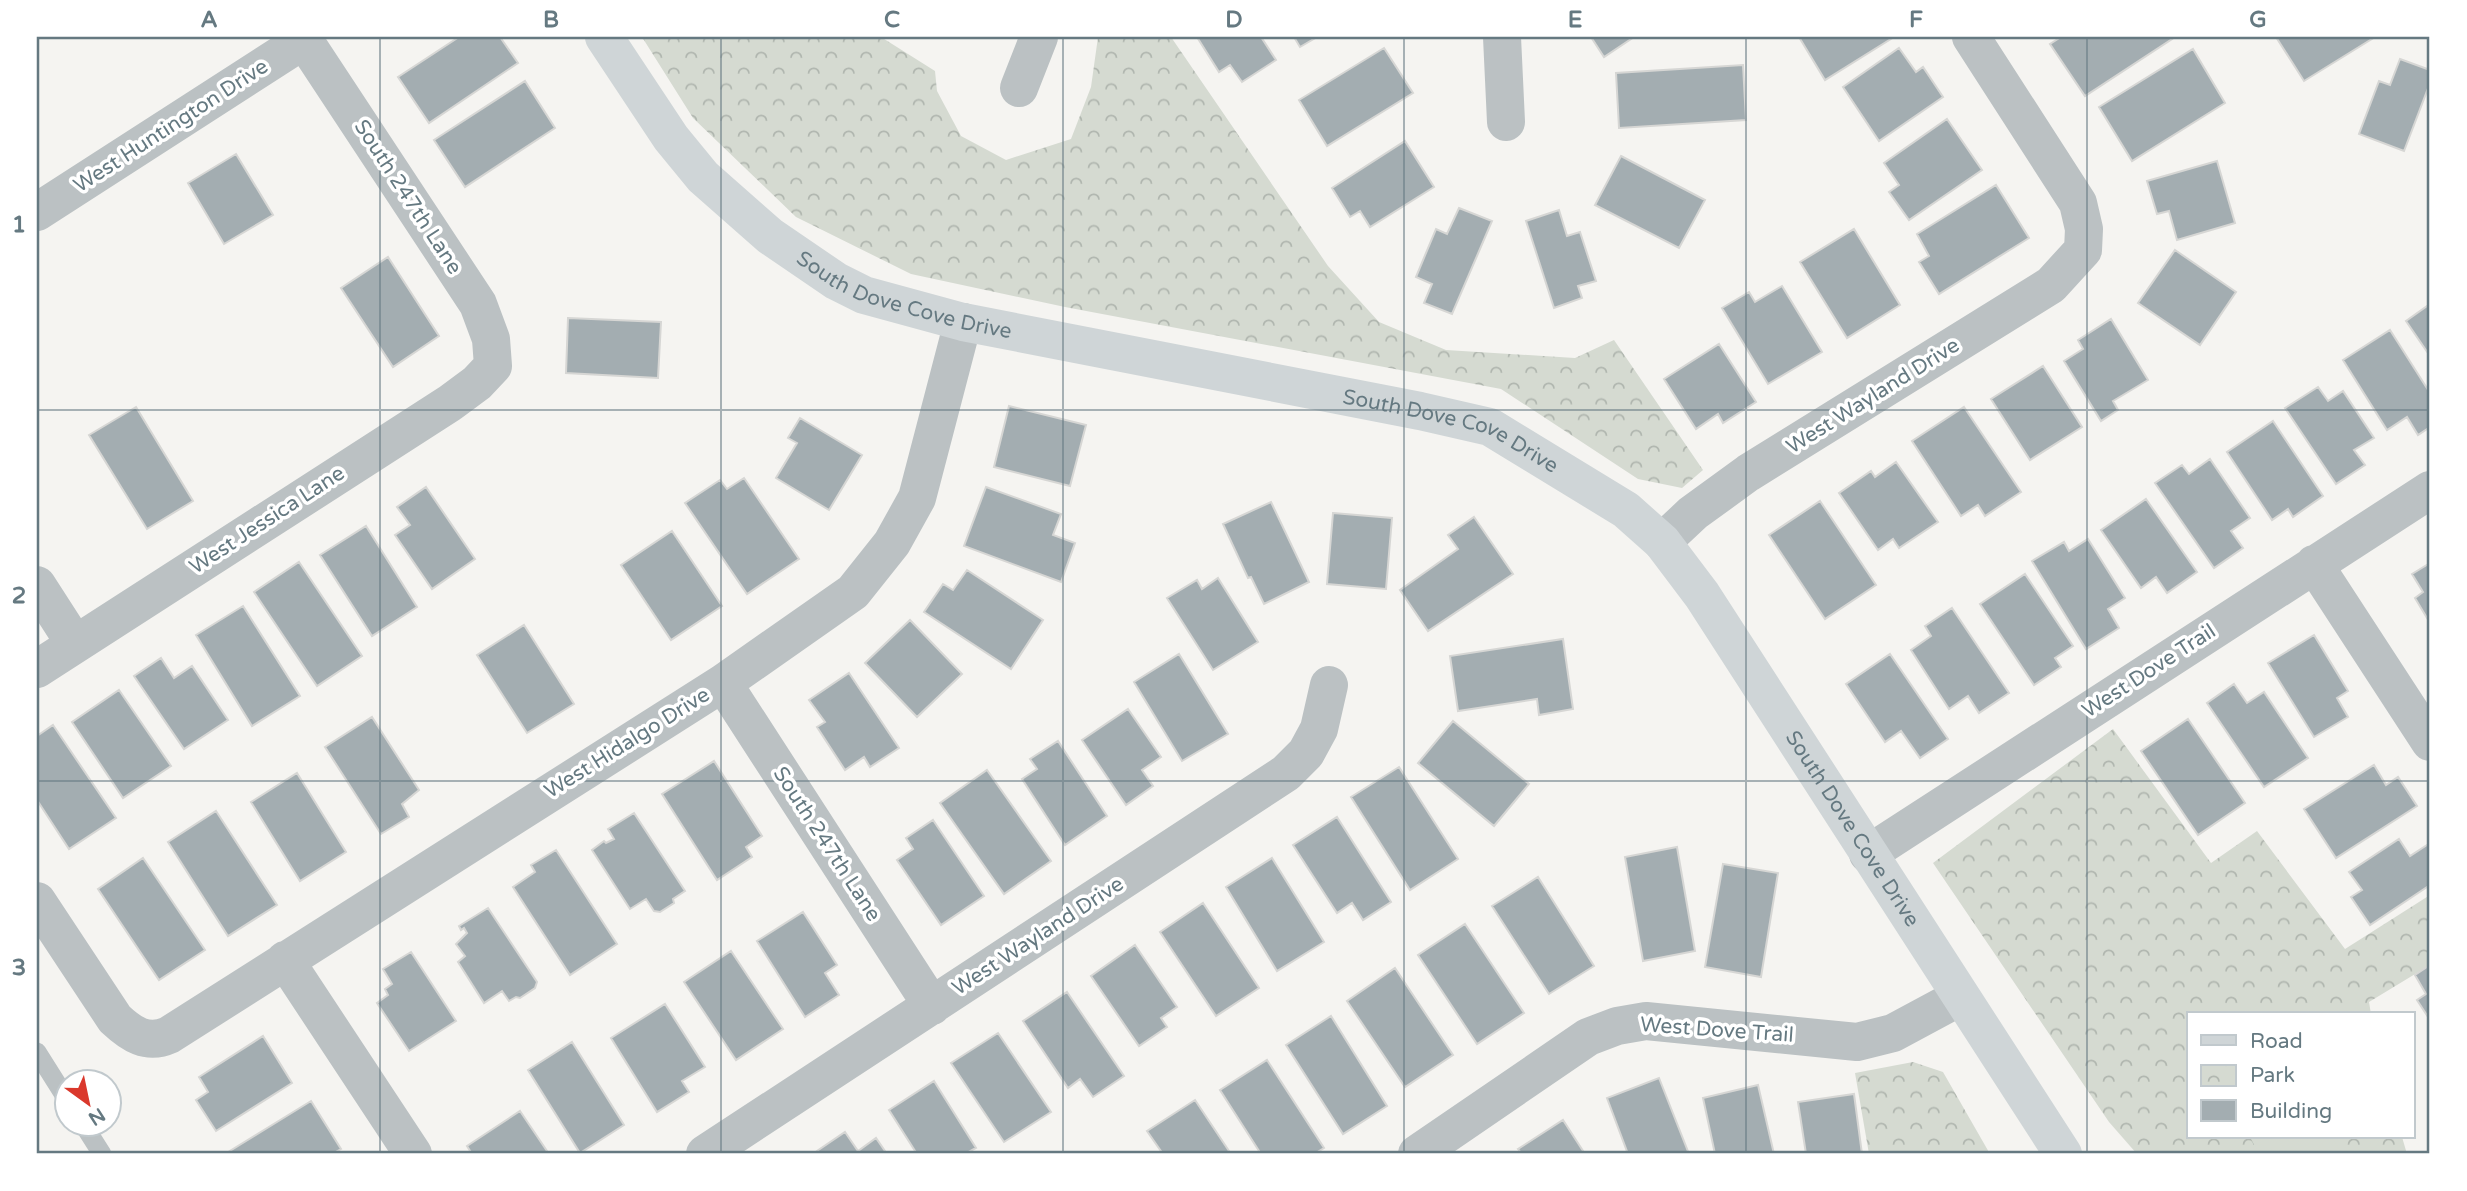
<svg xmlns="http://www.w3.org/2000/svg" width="2467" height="1191" viewBox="0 0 2467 1191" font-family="'Varela Round',sans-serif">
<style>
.park{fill:url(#park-crowns)}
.garden{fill:#d5dad1}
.building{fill:#a3adb1;stroke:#d6d6d4;stroke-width:2}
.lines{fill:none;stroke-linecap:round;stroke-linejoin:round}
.lane{stroke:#bbc1c3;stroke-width:19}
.street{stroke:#bbc1c3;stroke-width:38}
.secondary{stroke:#cfd5d7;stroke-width:38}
.grid{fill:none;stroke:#657981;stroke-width:2;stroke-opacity:0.55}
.labels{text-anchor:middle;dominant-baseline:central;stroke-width:7;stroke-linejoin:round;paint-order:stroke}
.street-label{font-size:21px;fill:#657981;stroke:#fff}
.neatline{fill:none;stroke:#657981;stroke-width:2.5}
.grid-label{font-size:23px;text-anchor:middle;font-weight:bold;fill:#657981}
</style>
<defs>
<pattern id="park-crowns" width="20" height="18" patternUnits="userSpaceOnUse" patternTransform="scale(1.75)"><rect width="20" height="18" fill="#d5dad1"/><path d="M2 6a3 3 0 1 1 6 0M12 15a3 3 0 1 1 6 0" fill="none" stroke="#b0b6af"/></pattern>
</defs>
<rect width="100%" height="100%" fill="#f5f4f1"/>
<path class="park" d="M642,37H881L935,71L937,91L961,136L1006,160L1071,139L1091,87L1098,37H1171L1328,266L1379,322L1446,350L1575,358L1614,340L1703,470L1682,488L1638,479L1501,389L1065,307L911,274L796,217L693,118Z
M2113,729L2211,863L2257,831L2345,949L2430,895V965L2369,1002L2371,1014H2189V1137H2402L2407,1154H2137L2109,1122L1933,863Z
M1913,1062L1943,1072L1990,1154H1869L1855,1073Z"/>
<path class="garden" d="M2250,1137H2332L2342,1154H2259Z"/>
<path class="building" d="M459,37H500L518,63L429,123L398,77Z
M1197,37H1261L1276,60L1242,82L1230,65L1219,72Z
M1294,37H1317L1300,47Z
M1591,37H1634L1604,57Z
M1799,37H1894L1825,80Z
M2061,37H2170L2172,39L2085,96L2050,44Z
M2276,37H2375L2304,81Z
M1384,48L1413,93L1327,146L1299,100Z
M1899,48L1916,72L1923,67L1943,97L1879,141L1843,87Z
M2193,49L2225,103L2132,161L2099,107Z
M2400,59L2430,70V83L2404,151L2359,134L2379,81L2390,85Z
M1743,65L1746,120L1619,128L1616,73Z
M525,81L555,128L465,187L434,140Z
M1947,119L1982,170L1909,220L1889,192L1899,185L1884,163Z
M1405,141L1434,187L1370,227L1360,211L1350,217L1332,188Z
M236,154L273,215L224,244L188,183Z
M1621,156L1705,200L1679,248L1595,205Z
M2217,161L2235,223L2177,240L2169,211L2157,214L2147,181Z
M1996,185L2029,238L1939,294L1919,262L1929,256L1917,234Z
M1459,208L1492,221L1452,314L1424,303L1432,284L1416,277L1436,229L1447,234Z
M1559,210L1567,236L1580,232L1596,281L1578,286L1582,298L1554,308L1526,221Z
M1854,229L1900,305L1847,338L1800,262Z
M2175,250L2236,292L2200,345L2138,303Z
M388,257L439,336L393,367L341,288Z
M1782,286L1822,352L1768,384L1722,308L1749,292L1755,302Z
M2430,304V356L2406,321Z
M568,318L661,322L658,378L566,373Z
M2111,319L2148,380L2113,401L2118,410L2101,421L2064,361L2083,349L2078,340Z
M2390,330L2430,393V427L2418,435L2407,417L2387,430L2343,360Z
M1719,344L1756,402L1723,423L1718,414L1696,429L1664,379Z
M2043,366L2082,427L2030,460L1991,399Z
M2318,387L2328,401L2343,391L2374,438L2354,450L2365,465L2336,484L2285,408Z
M1009,406L1086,425L1070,486L994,467Z
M136,407L193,501L147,529L89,435Z
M1964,407L2021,492L1985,516L1978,505L1961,516L1912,441Z
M800,418L862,455L829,510L776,478L797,443L788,438Z
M2273,421L2323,496L2293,517L2288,509L2272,520L2227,452Z
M2210,459L2250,518L2231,531L2243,548L2214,568L2155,483L2182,465L2189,474Z
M1896,462L1938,522L1899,548L1893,539L1878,550L1839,493L1871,471L1875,477Z
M744,478L799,559L747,594L685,503L720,480L727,489Z
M426,487L475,559L432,589L395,535L410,525L397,507Z
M986,487L1061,514L1053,535L1075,543L1061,582L964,546Z
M2146,499L2197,572L2167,593L2156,577L2141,588L2101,530Z
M1820,501L1876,585L1825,619L1769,535Z
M1271,502L1309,582L1264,604L1251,577L1248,578L1223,524Z
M1333,513L1392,518L1386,589L1327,584Z
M1474,517L1513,574L1428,631L1400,590L1458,549L1448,535Z
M366,526L417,607L372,636L320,555Z
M672,531L722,606L671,640L621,565Z
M2088,539L2125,598L2108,609L2119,628L2086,649L2032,561L2064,542L2069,551Z
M299,562L362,656L317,686L254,592Z
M2430,563V623L2415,598L2423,592L2412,574Z
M967,570L1043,620L1011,669L924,612L943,584L953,590Z
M2025,574L2073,646L2055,658L2061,667L2034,685L1980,604Z
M1218,578L1258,642L1213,670L1167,598L1197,580L1202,589Z
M243,606L300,696L252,726L196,635Z
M1952,608L2009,693L1979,713L1968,696L1949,709L1911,650L1931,636L1925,626Z
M910,620L962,674L917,717L865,663Z
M524,625L574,704L527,733L477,655Z
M2314,635L2348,691L2337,698L2348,717L2314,737L2268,663Z
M1563,639L1573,709L1539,715L1537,699L1458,711L1450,656Z
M1179,654L1228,734L1182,761L1134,682Z
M1890,654L1948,739L1920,758L1901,731L1885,742L1846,684Z
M161,658L174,678L192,666L228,720L184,749L134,676Z
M849,673L899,748L870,767L864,757L845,770L817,727L825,722L809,700Z
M2234,684L2247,703L2264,692L2308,758L2264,787L2207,703Z
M119,690L171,766L123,798L72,722Z
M1128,709L1161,757L1142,770L1153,786L1126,805L1082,740Z
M372,717L419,790L402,804L409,817L381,834L325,747Z
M2188,719L2245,803L2198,835L2141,751Z
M1453,721L1529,784L1494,826L1418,763Z
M53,725L116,818L69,849L37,800V736Z
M1058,741L1107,816L1065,845L1022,779L1037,769L1030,759Z
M714,761L762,836L746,847L752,857L717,880L662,794Z
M2374,765L2386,785L2398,777L2417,806L2336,858L2304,809Z
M1399,767L1458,859L1410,890L1351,797Z
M987,770L1051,861L1004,894L940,803Z
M297,773L346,852L300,881L251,802Z
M216,811L277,905L228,936L168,842Z
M634,813L685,891L673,899L674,903L660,912L654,911L646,899L630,909L592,850L604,841L606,843L614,839L608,829Z
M1337,817L1391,902L1363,920L1352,903L1337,913L1293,845Z
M933,820L984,896L941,925L897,860L913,849L906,838Z
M2399,839L2410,856L2430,843V885L2370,925L2351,897L2362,890L2349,872Z
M1677,847L1695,951L1643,961L1625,857Z
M556,850L617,944L570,975L513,887L535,872L531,865Z
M143,858L205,950L159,980L98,889Z
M1272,858L1324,942L1277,971L1226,887Z
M1723,864L1778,873L1761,977L1705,967Z
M1538,877L1594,966L1549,994L1492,906Z
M1203,903L1259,988L1216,1016L1160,932Z
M488,908L537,982L535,988L520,998L516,997L509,1001L502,991L484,1003L458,962L465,956L456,944L467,933L464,928L461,930L459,926Z
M803,912L837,965L825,973L839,995L805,1017L757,941Z
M1465,924L1524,1013L1477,1044L1418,955Z
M1135,945L1177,1007L1161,1018L1167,1027L1139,1046L1091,976Z
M731,951L783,1029L736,1060L684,982Z
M411,952L456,1021L409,1051L377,1003L388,995L385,989L392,984L383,969Z
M2430,965V1020L2417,1000L2426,994L2415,975Z
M1395,968L1453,1055L1405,1087L1347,1001Z
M1067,992L1124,1076L1093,1097L1080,1079L1068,1088L1023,1021Z
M665,1004L705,1067L682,1081L689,1092L657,1112L611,1038Z
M1331,1016L1387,1106L1343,1134L1286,1045Z
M998,1033L1051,1112L1004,1142L951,1063Z
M263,1036L292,1083L216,1131L196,1100L208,1092L199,1077Z
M572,1042L624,1125L580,1153L528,1070Z
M1267,1060L1324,1148L1314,1154H1261L1220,1090Z
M1659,1078L1689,1154H1628L1607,1098Z
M934,1081L976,1148L965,1154H917L889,1110Z
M1758,1085L1774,1154H1715L1703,1098Z
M1854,1094L1862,1154H1806L1798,1102Z
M1195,1100L1231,1154H1163L1147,1131Z
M311,1101L341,1149L332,1154H225Z
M520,1111L549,1154H472L467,1146Z
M1563,1120L1585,1154H1522L1518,1149Z
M845,1132L858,1151L876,1138L887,1154H819L817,1151Z"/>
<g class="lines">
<path class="lane" d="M37,1052L66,1098
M83,1124L102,1154"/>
<path class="street" d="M1502,37L1506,122
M1019,88L1039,37
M37,212L304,40
M1662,542L1693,513L1748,473L2051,285L2083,250L2084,229L2078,203L1971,37
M2314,564L2430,742
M37,585L75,644
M37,669L450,403L477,383L493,366L491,339L478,304L302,37
M723,683L932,1006
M1868,854L2430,490
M37,901L115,1019C131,1034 147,1045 169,1035L723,683L853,592L892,543L917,498L963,322
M285,960L413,1154
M705,1154L1286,773L1306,753L1319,729L1329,685
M1417,1154L1588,1037L1617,1026L1646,1021L1857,1042L1893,1033L1960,997"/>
<path class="secondary" id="s1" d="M604,37L671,138L703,177L770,236L836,281L864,295L963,322L1420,411L1490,427L1626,510L1662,542L1702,595L2063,1154"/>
</g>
<path class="grid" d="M380,37V1154M721,37V1154M1063,37V1154M1404,37V1154M1746,37V1154M2087,37V1154M37,410H2430M37,781H2430"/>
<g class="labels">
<g class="street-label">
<text transform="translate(171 126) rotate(-33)">West Huntington Drive</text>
<text transform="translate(408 197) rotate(57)">South 247th Lane</text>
<text stroke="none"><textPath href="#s1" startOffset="410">South Dove Cove Drive</textPath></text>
<text transform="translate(1873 396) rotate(-32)">West Wayland Drive</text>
<text stroke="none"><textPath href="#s1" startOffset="976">South Dove Cove Drive</textPath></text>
<text transform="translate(267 520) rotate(-33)">West Jessica Lane</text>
<text transform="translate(2149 671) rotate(-33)">West Dove Trail</text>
<text transform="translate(627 743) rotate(-32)">West Hidalgo Drive</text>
<text stroke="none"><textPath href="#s1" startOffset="1564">South Dove Cove Drive</textPath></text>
<text transform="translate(827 844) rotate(57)">South 247th Lane</text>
<text transform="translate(1038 936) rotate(-33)">West Wayland Drive</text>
<text transform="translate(1717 1030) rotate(4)">West Dove Trail</text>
</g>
</g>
<rect width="2467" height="1191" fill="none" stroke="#ffffff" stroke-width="77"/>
<rect x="2187" y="1012" width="228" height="126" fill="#ffffff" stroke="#c1c9cd" stroke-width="2"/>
<rect x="2201" y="1035" width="35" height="10" fill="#cfd5d7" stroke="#c1c9cd" stroke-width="2"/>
<text x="2250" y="1048" font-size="21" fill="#657981">Road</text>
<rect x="2201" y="1065" width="35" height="21" fill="url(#park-crowns)" stroke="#c1c9cd" stroke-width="2"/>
<text x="2250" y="1082" font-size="21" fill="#657981">Park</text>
<rect x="2201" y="1100" width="35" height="21" fill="#a3adb1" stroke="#c1c9cd" stroke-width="2"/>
<text x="2250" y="1118" font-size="21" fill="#657981">Building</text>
<g transform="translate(88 1103) rotate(147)"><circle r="33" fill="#ffffff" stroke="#c1c9cd" stroke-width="2"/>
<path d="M0-5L12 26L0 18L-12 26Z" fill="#da382c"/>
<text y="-10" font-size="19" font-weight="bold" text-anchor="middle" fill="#657981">N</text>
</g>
<rect x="38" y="38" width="2390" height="1114" class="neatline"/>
<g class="grid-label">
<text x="209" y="27">A</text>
<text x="551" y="27">B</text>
<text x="892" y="27">C</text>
<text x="1234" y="27">D</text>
<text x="1575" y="27">E</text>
<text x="1916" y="27">F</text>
<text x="2258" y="27">G</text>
<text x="19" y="232">1</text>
<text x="19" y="603">2</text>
<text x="19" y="975">3</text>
</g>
</svg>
